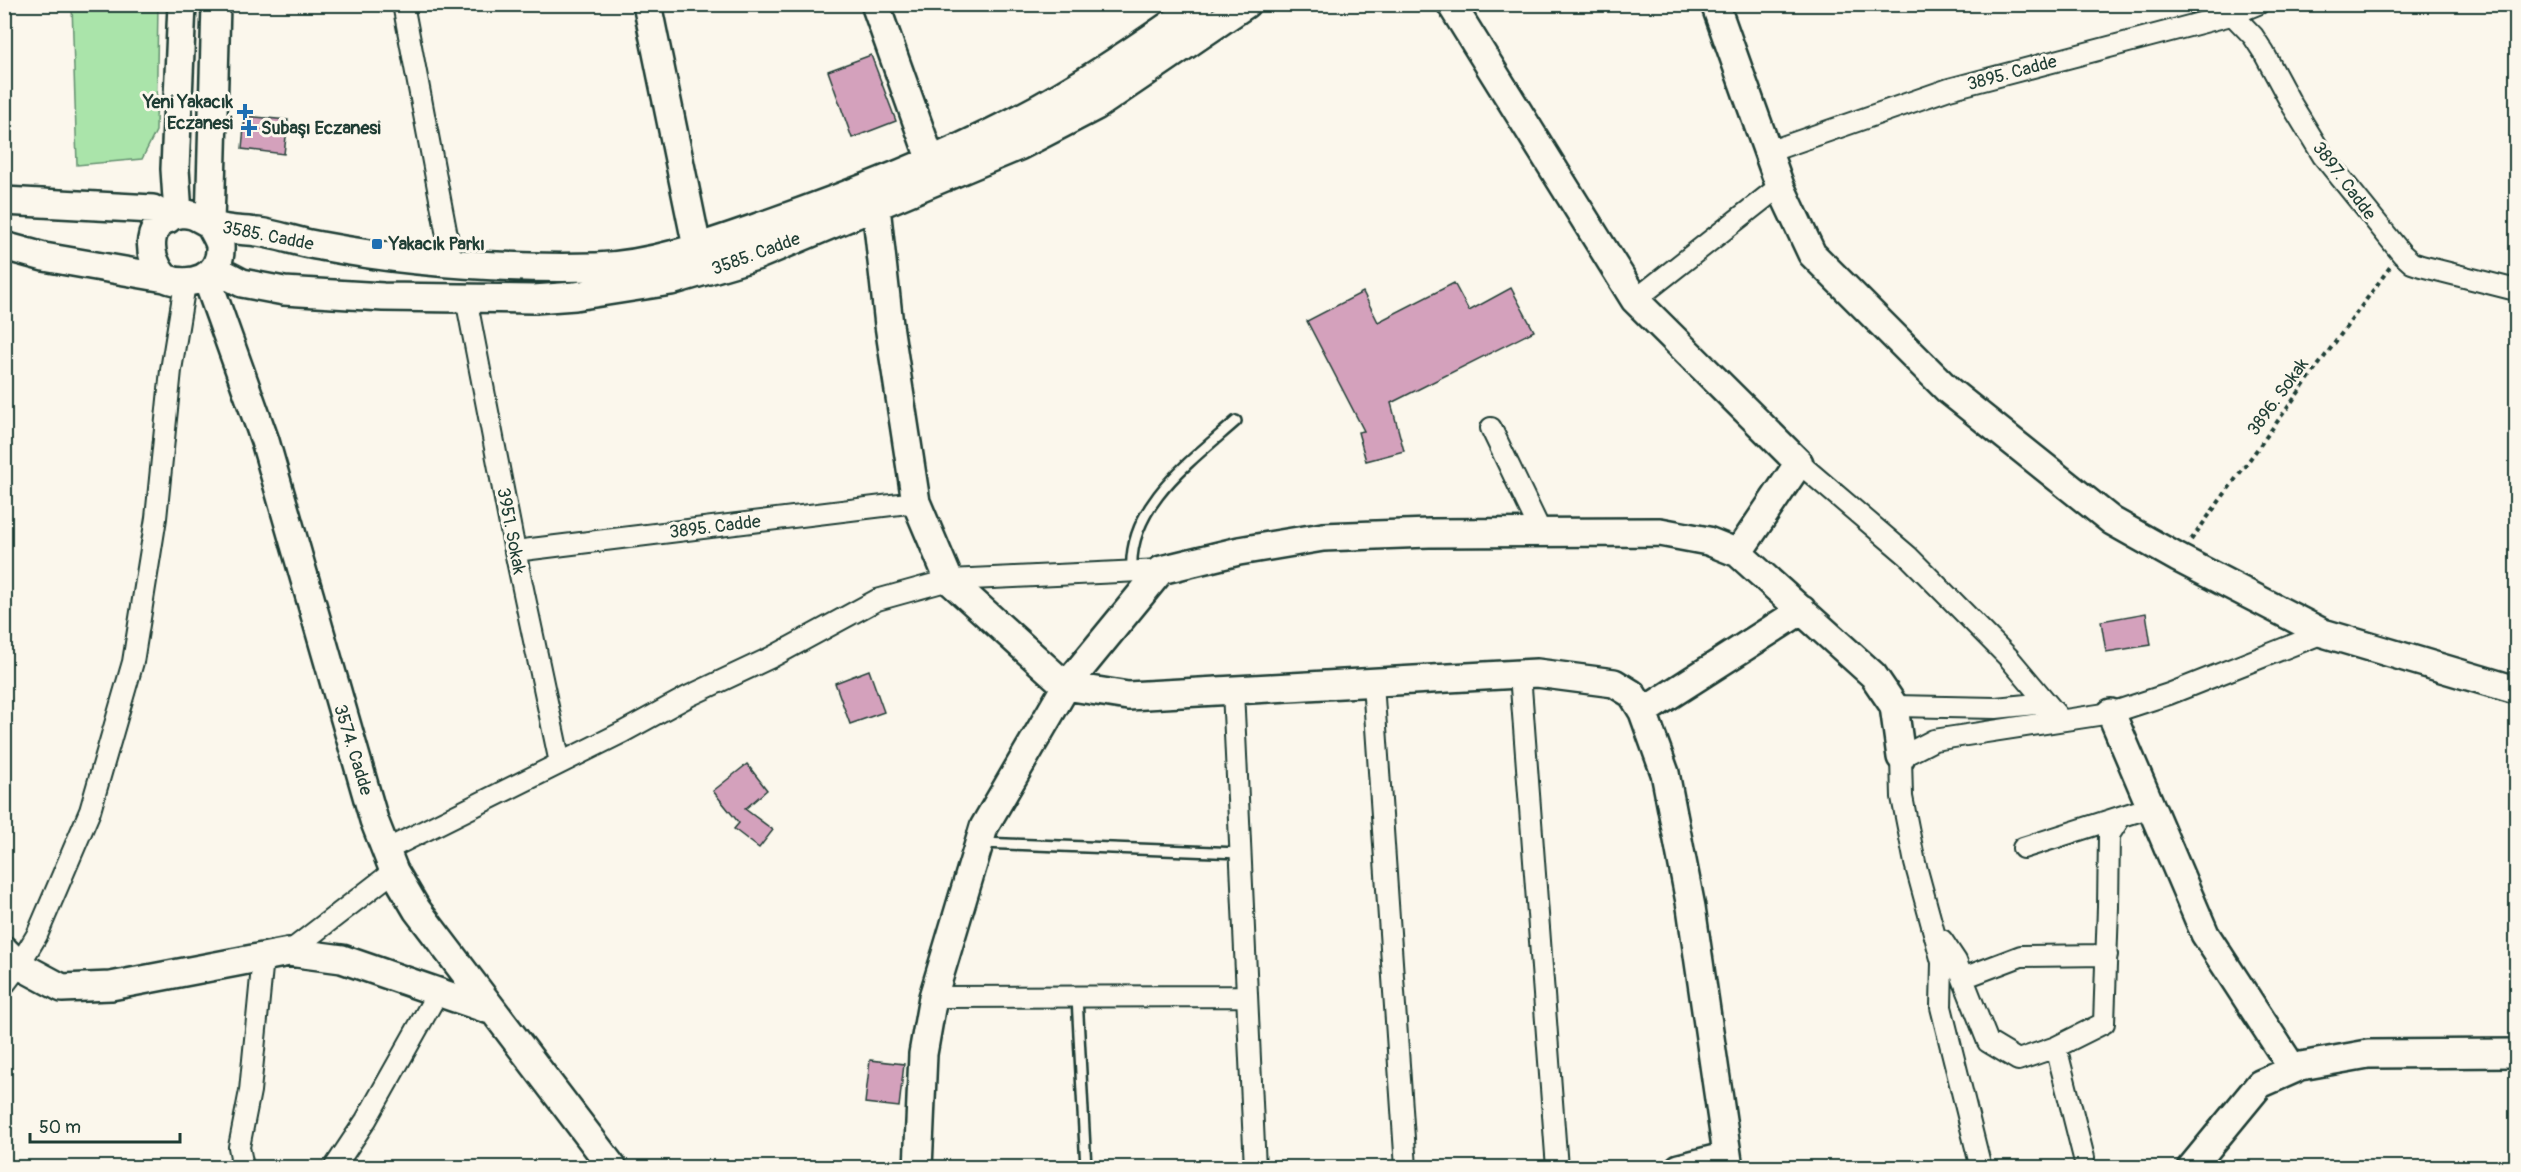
<svg xmlns="http://www.w3.org/2000/svg" width="2521" height="1172" viewBox="0 0 2521 1172" font-family="Pangolin,sans-serif">
<style>
.green{fill:#aae4aa;stroke:#64906f;stroke-width:1.5}
.building{fill:#d4a1bc;stroke:#1f3d34;stroke-width:1.5}
.lines{fill:none;stroke-linecap:round;stroke-linejoin:round}
.lane-casing{stroke:#1f3d34;stroke-width:14}
.street-casing{stroke:#1f3d34;stroke-width:24}
.secondary-casing{stroke:#1f3d34;stroke-width:32}
.path{stroke:#1f3d34;stroke-width:4;stroke-dasharray:4.5 4.5;stroke-linecap:butt}
.lane{stroke:#fbf7ec;stroke-width:9}
.street{stroke:#fbf7ec;stroke-width:20}
.secondary{stroke:#fbf7ec;stroke-width:27}
.poi-dot{fill:#1f6fb2;stroke:#fbf7ec;stroke-width:2}
.labels{text-anchor:middle;dominant-baseline:central;stroke-width:6;stroke-linejoin:round;paint-order:stroke}
.street-label{font-size:18px;fill:#1f3d34;stroke:#fbf7ec}
.poi-label{font-size:18px;font-weight:bold;fill:#1f3d34;stroke:#fbf7ec;text-anchor:start}
</style>
<rect width="100%" height="100%" fill="#fbf7ec"/>
<filter id="ink" filterUnits="userSpaceOnUse"><feTurbulence type="fractalNoise" baseFrequency=".0167" numOctaves="2"/><feDisplacementMap in="SourceGraphic" scale="12" xChannelSelector="R" yChannelSelector="G"/><feConvolveMatrix kernelMatrix="1 2 1 2 8 2 1 2 1" color-interpolation-filters="sRGB"/></filter>
<g filter="url(#ink)">
<path class="green" d="M72,5H158L156,131L142,159L77,165Z"/>
<path class="building" d="M871,55L896,121L852,138L828,71Z
M245,116L288,120L284,154L242,149Z
M1454,283L1469,311L1511,288L1534,331L1391,403L1404,451L1366,461L1358,432L1364,431L1307,321L1363,292L1378,322Z
M2146,613L2151,645L2106,652L2101,621Z
M869,670L884,712L850,724L835,683Z
M747,764L767,790L745,809L773,830L759,848L734,829L739,823L713,791Z
M870,1060L904,1064L899,1107L865,1103Z"/>
<g class="lines">
<defs>
<path id="lane" d="M1132,572C1127,506 1192,460 1236,421
M982,843L1240,853
M1077,997L1086,1168"/>
<path id="street" d="M403,4L452,262
M2225,7L2253,36L2264,53L2292,105L2323,156L2402,254L2412,263L2421,266L2516,290
M1768,152L1949,89L2231,15L2258,4
M466,298L515,551L560,763
M1635,300L1780,186
M1491,428L1541,532
M1799,463L1908,556L2009,658L2061,720
M515,551L916,502
M1520,674L1557,1168
M1373,683L1406,1168
M1233,690L1255,1168
M1894,706L1996,708L2046,703
M2023,848L2151,807
M386,850L623,732L689,696L772,657L877,600L949,580L1161,570
M1942,940L1956,961L1988,1042L2018,1060L2056,1047L2104,1023L2108,907L2109,835L2120,818
M289,952L394,871
M1963,978L2021,956L2107,955
M4,985L19,965L37,935L90,811L133,662L156,518L171,370L185,284
M933,997L1247,996
M2056,1047L2084,1158
M235,1168L242,1162L239,1147L250,1091L263,957
M334,1168L366,1120L438,992
M1981,1168L1941,1007L1942,962L1915,863L1902,797L1901,757L1934,740L2111,713L2169,694L2323,633"/>
<path id="secondary" d="M216,4L210,224C213,231 219,239 220,246C222,279 189,288 165,278C145,255 145,220 180,214C193,212 201,220 212,225C227,231 243,230 258,232C280,235 300,243 321,246C411,263 505,269 596,267C654,265 713,243 767,224C850,195 933,163 1011,123C1078,89 1139,47 1200,4
M647,4L697,247
M875,4L931,161
M1451,4L1635,300L1799,463L1738,553
M1715,4L1780,186L1812,254L1948,390L2112,521L2178,558L2323,633L2516,690
M4,201L153,209L168,219
M876,207L889,325L916,502L949,580L1066,686L1128,696L1537,673L1614,683L1632,694L1643,712L1665,773L1691,907L1729,1168
M178,214L175,169L182,4
M4,246L44,257L165,278
M215,269L242,283L284,291L383,297L534,299L575,296L671,281L756,256L1019,146L1096,106L1246,4
M206,276L265,441L374,820L394,871L417,910L613,1168
M1643,712L1802,610
M2111,713L2205,934L2293,1069
M4,950L19,965L62,988L111,986L289,952L342,959L493,1011
M918,1168L923,1054L933,997L984,827L1066,686L1161,570L1239,551L1323,537L1429,533L1660,532L1708,541L1738,553L1873,675L1894,706L1901,757
M1679,1168L1727,1156
M2191,1168L2260,1084L2301,1066L2368,1054L2516,1053"/>
</defs>
<use href="#lane" class="lane-casing"/>
<use href="#street" class="street-casing"/>
<use href="#secondary" class="secondary-casing"/>
<path class="path" d="M2191,540L2390,267"/>
<use href="#lane" class="lane"/>
<use href="#street" class="street"/>
<use href="#secondary" class="secondary"/>
</g>
</g>
<g class="poi-dot">
<path d="M242 103h6v6h6v6h-6v6h-6v-6h-6v-6h6z"/>
<path d="M246 119h6v6h6v6h-6v6h-6v-6h-6v-6h6z"/>
<rect x="371" y="238" width="12" height="12" rx="3"/>
</g>
<g class="labels">
<g class="street-label">
<text transform="translate(2012 73) rotate(-15)">3895. Cadde</text>
<text transform="translate(2344 181) rotate(53)">3897. Cadde</text>
<text transform="translate(268 236) rotate(11)">3585. Cadde</text>
<text transform="translate(756 254) rotate(-20)">3585. Cadde</text>
<text transform="translate(2278 397) rotate(-54)">3896. Sokak</text>
<text transform="translate(715 527) rotate(-7)">3895. Cadde</text>
<text transform="translate(511 531) rotate(79)">3951. Sokak</text>
<text transform="translate(353 750) rotate(73)">3574. Cadde</text>
</g>
<g class="poi-label">
<text x="233" y="102" text-anchor="end">Yeni Yakacık<tspan x="233" dy="21">Eczanesi</tspan></text>
<text x="261" y="128">Subaşı Eczanesi</text>
<text x="389" y="244">Yakacık Parkı</text>
</g>
</g>
<rect width="2521" height="1172" fill="none" stroke="#fbf7ec" stroke-width="24"/>
<rect x="12" y="12" width="2497" height="1148" fill="none" stroke="#1f3d34" stroke-width="2" filter="url(#ink)"/>
<path d="M30 1133v9h150v-9" fill="none" stroke="#1f3d34" stroke-width="3"/>
<text x="39" y="1133" font-size="18" fill="#1f3d34" stroke="#fbf7ec" stroke-width="4.5" paint-order="stroke">50 m</text>
</svg>
